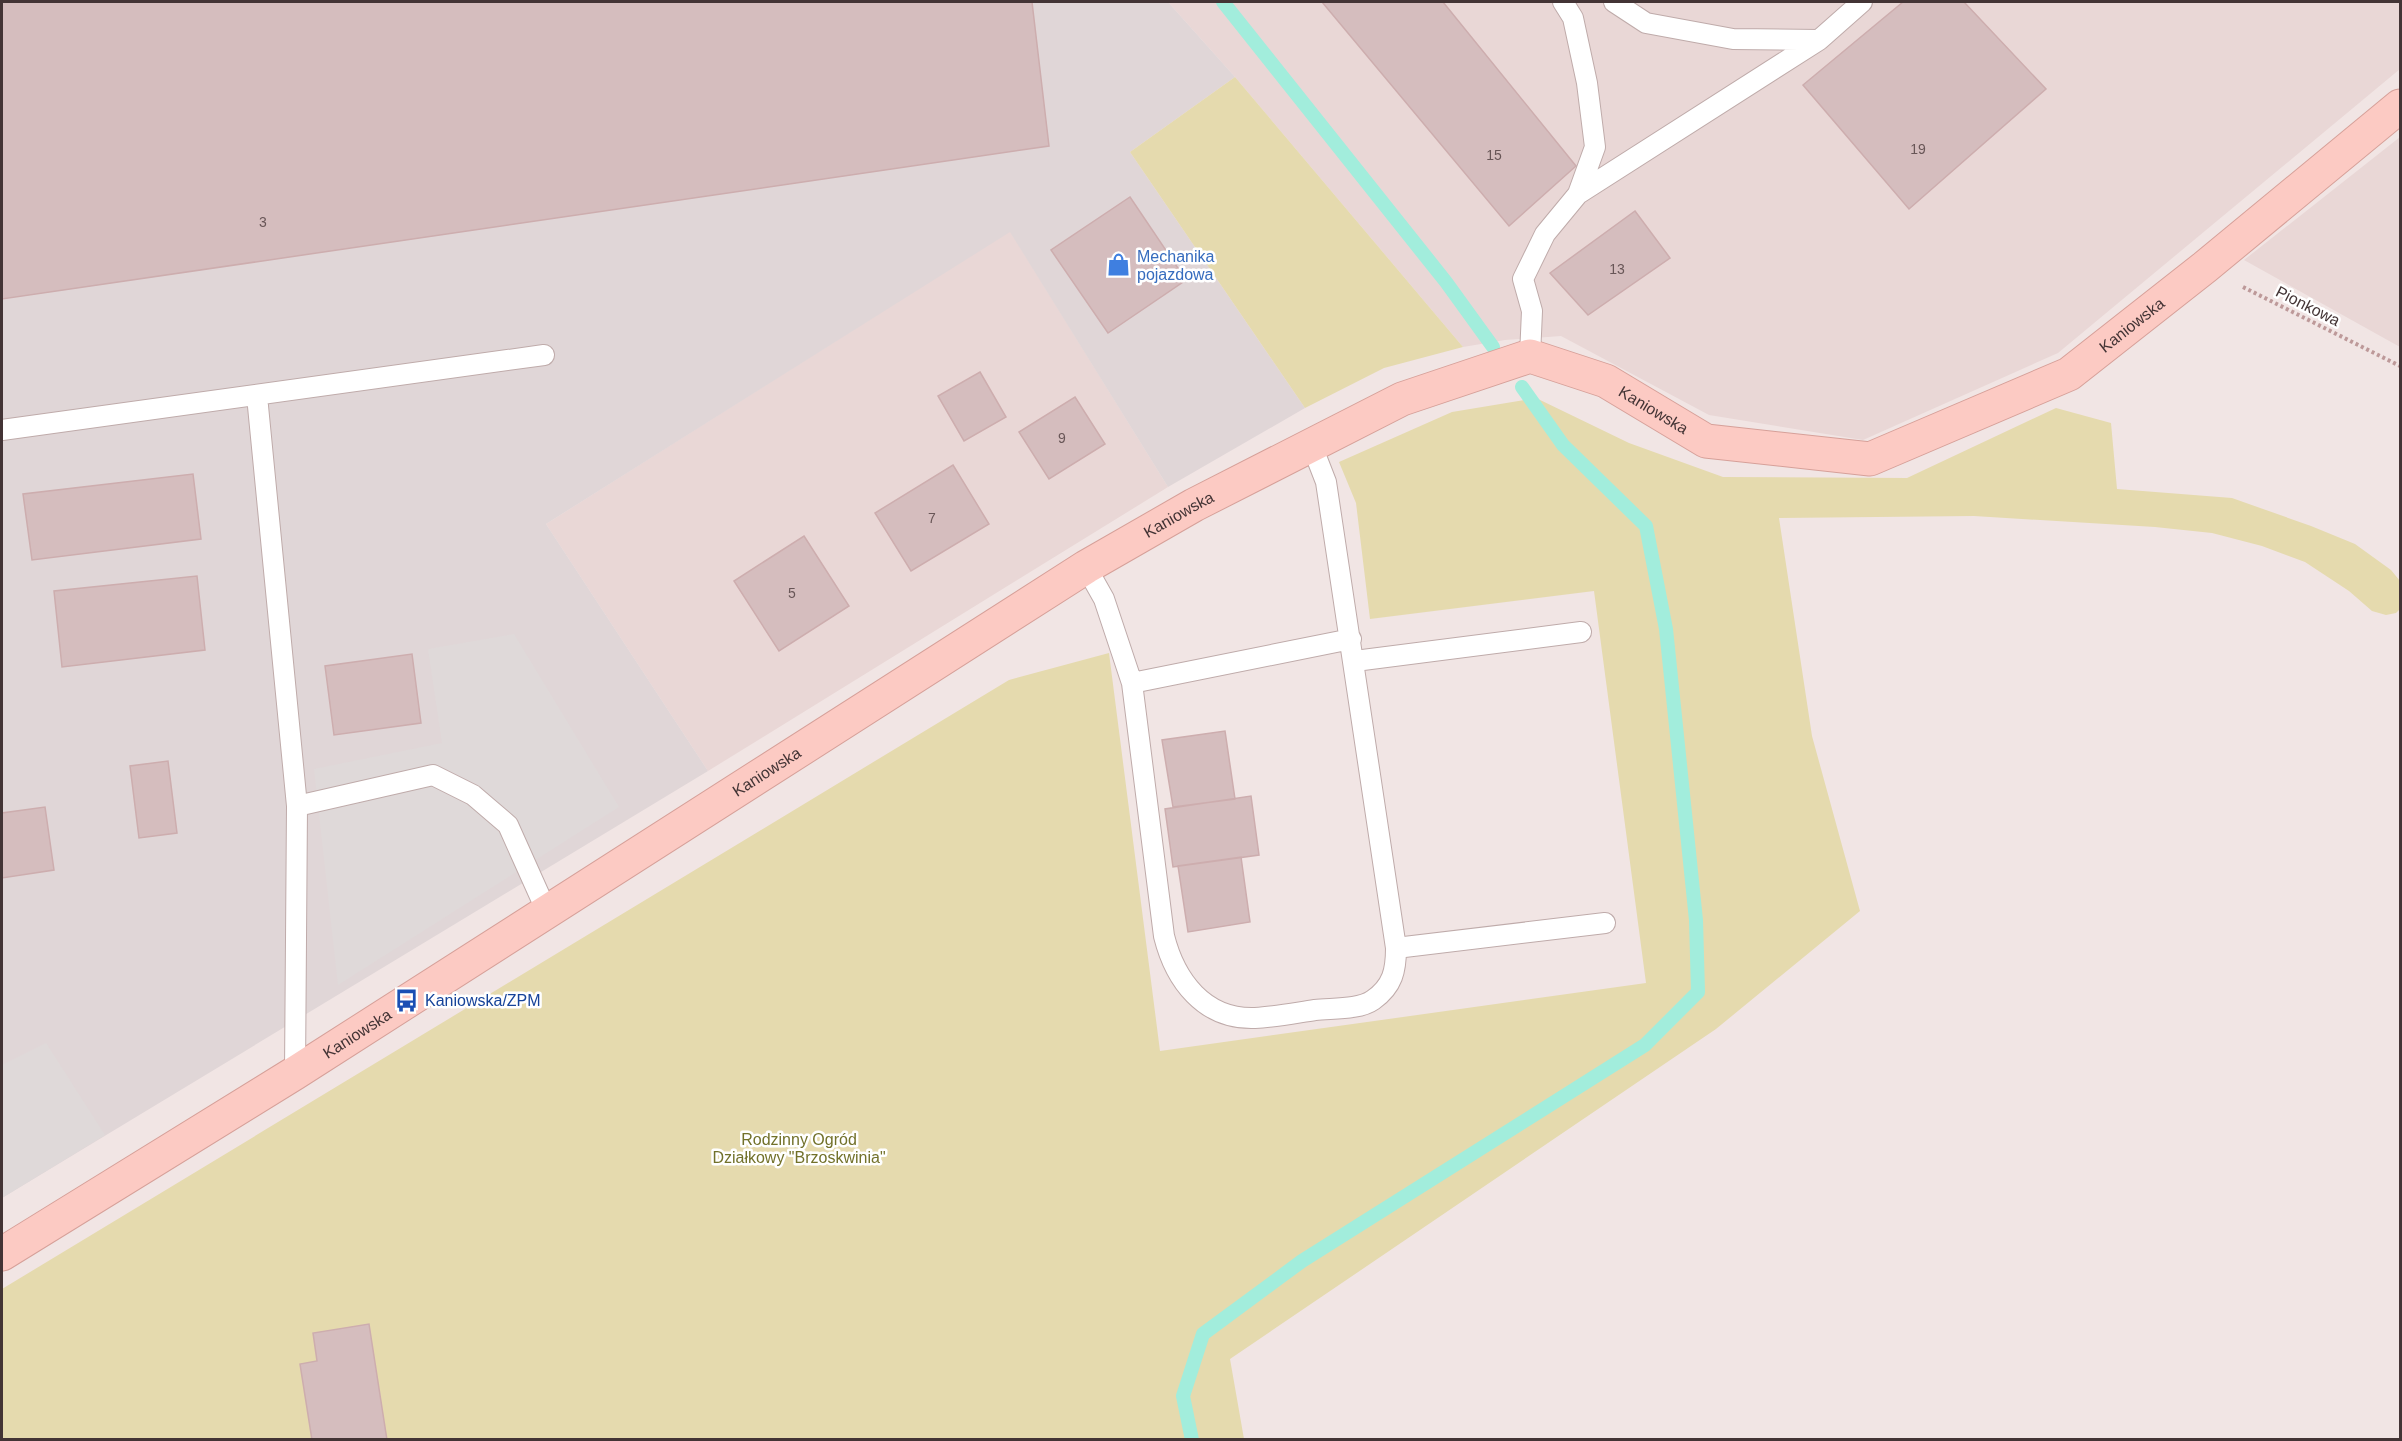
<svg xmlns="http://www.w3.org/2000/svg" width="2402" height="1441" viewBox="0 0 2402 1441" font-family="Arial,sans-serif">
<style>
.residential{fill:#e9d7d6}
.industrial{fill:#e0d6d7}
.green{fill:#e5daae}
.parking{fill:#dfd9d9}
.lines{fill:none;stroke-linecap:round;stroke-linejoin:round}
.stream{stroke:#a2eddc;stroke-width:14}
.building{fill:#d5bdbe;stroke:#cdadae;stroke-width:1.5}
.lane-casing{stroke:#bfabaa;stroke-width:22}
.secondary-casing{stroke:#d6a099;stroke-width:35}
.path{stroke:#bd9999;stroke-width:4;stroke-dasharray:3 3;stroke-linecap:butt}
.lane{stroke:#fff;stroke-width:20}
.secondary{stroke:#fccac3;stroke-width:33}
.labels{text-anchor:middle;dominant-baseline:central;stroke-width:5;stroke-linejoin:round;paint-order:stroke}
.number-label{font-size:14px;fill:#685657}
.shop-label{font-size:16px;fill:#366cbe;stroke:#fff;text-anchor:start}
.street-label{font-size:16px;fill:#433435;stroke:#fff}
.transit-label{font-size:16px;fill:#164399;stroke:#fff;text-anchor:start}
.park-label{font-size:16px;fill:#72712a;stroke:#fff}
</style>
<rect width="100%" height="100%" fill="#f1e5e4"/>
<path class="residential" d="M1168,2H2400V69L2058,353L1863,440L1709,415L1561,336L1505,340L1463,347L1235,77Z
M2400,137V347L2244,260Z
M1010,231L1168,487L708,771L546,524Z"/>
<path class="industrial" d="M2,2H1168L1235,77L1130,152L1305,408L1168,487L1010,232L546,524L708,771L2,1198Z"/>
<path class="green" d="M1235,77L1463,347L1384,368L1305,408L1130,152Z
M1536,398L1629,443L1723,477L1907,478L2056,408L2111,423L2117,489L2232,498L2311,526L2355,544L2391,570L2400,581V609L2396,613L2386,615L2372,611L2349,591L2305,562L2262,546L2212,533L2155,527L1974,516L1779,518L1812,736L1860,911L1716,1029L1230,1359L1244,1439L2,1440V1289L1009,680L1109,653L1160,1051L1646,983L1594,591L1370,619L1356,503L1339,462L1452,412Z"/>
<path class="parking" d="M514,634L619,807L338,985L314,769L442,743L428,649Z
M46,1043L105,1135L2,1198V1065Z"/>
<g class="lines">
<path class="stream" d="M1223,2L1446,282L1493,347
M1192,1440L1183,1396L1203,1334L1302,1261L1645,1045L1698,992L1696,920L1666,629L1646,526L1563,445L1522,387"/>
</g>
<path class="building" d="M2,2H1032L1049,146L2,299Z
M1322,2H1443L1576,166L1509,226Z
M1903,2H1964L2046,89L1909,209L1803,85Z
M1130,197L1186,280L1108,333L1051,250Z
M1635,211L1670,258L1588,315L1550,273Z
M980,372L1006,417L964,441L938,396Z
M1075,397L1105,444L1049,479L1019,432Z
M953,465L989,524L911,571L875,513Z
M193,474L201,539L32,560L23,494Z
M804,536L849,606L779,651L734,581Z
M197,576L205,650L62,667L54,591Z
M412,654L421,723L334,735L325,666Z
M1225,731L1235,799L1173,807L1162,740Z
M168,761L177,833L139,838L130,766Z
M1251,796L1259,855L1173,867L1165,809Z
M45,807L54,870L2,878V813Z
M1241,857L1250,922L1188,932L1178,866Z
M369,1324L387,1440H312L300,1364L317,1361L313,1333Z"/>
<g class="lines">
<defs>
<path id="lane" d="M1614,2L1646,23L1733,39L1819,40L1862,2
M1578,194L1819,40
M1530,356L1532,311L1523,279L1545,234L1578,194L1595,147L1587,83L1573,18L1563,2
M257,396L297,806L295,1073
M2,430L544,355
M1086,567L1104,599L1132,683L1164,936C1175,980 1204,1020 1255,1018C1275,1017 1295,1013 1315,1010C1332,1008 1359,1010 1373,1000C1393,986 1396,970 1396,948L1326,482L1312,446
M1355,661L1581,632
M1132,683L1351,639
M297,806L433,775L473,795L508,825L547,912
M1396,948L1605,923"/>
<g id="secondary">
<path id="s1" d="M2,1254L295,1073L1086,567L1194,505L1402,399L1530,356L1606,381L1706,441L1870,459L2069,374L2205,267L2400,106"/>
</g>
</defs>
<use href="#lane" class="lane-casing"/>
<use href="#secondary" class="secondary-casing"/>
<path class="path" d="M2243,287L2400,366"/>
<use href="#lane" class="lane"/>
<use href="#secondary" class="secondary"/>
</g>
<defs>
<symbol id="shop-bare" viewBox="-9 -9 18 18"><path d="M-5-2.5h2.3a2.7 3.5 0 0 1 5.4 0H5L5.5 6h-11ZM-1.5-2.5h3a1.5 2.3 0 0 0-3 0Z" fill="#3f7fe0" stroke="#fff" stroke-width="2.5" paint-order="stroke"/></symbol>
<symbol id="bus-bare" viewBox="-9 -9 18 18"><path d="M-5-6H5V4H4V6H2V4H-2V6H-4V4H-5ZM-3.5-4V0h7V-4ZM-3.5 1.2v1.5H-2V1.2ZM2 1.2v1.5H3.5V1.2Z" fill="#1a4fb4" stroke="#fff" stroke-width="2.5" paint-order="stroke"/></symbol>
</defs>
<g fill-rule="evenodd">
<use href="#shop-bare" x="1102" y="248" width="33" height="33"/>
<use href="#bus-bare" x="390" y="984" width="33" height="33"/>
</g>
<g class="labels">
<g class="number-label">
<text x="1918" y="149">19</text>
<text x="1494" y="155">15</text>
<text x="263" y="222">3</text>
<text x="1617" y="269">13</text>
<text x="1062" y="438">9</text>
<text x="932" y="518">7</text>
<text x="792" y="593">5</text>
</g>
<g class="shop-label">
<text x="1137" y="256">Mechanika<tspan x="1137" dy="18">pojazdowa</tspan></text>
</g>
<g class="street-label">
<text transform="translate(2308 306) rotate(27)">Pionkowa</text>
<text stroke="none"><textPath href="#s1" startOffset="2434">Kaniowska</textPath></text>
<text stroke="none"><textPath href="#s1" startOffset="1912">Kaniowska</textPath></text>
<text stroke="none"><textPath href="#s1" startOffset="1390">Kaniowska</textPath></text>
<text stroke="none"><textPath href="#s1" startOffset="904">Kaniowska</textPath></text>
<text stroke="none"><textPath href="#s1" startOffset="418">Kaniowska</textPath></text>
</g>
<g class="transit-label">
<text x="425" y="1000">Kaniowska/ZPM</text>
</g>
<g class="park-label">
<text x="799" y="1139">Rodzinny Ogród<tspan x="799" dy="18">Działkowy "Brzoskwinia"</tspan></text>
</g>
</g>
<rect width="2402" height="1441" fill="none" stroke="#433435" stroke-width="6"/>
</svg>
